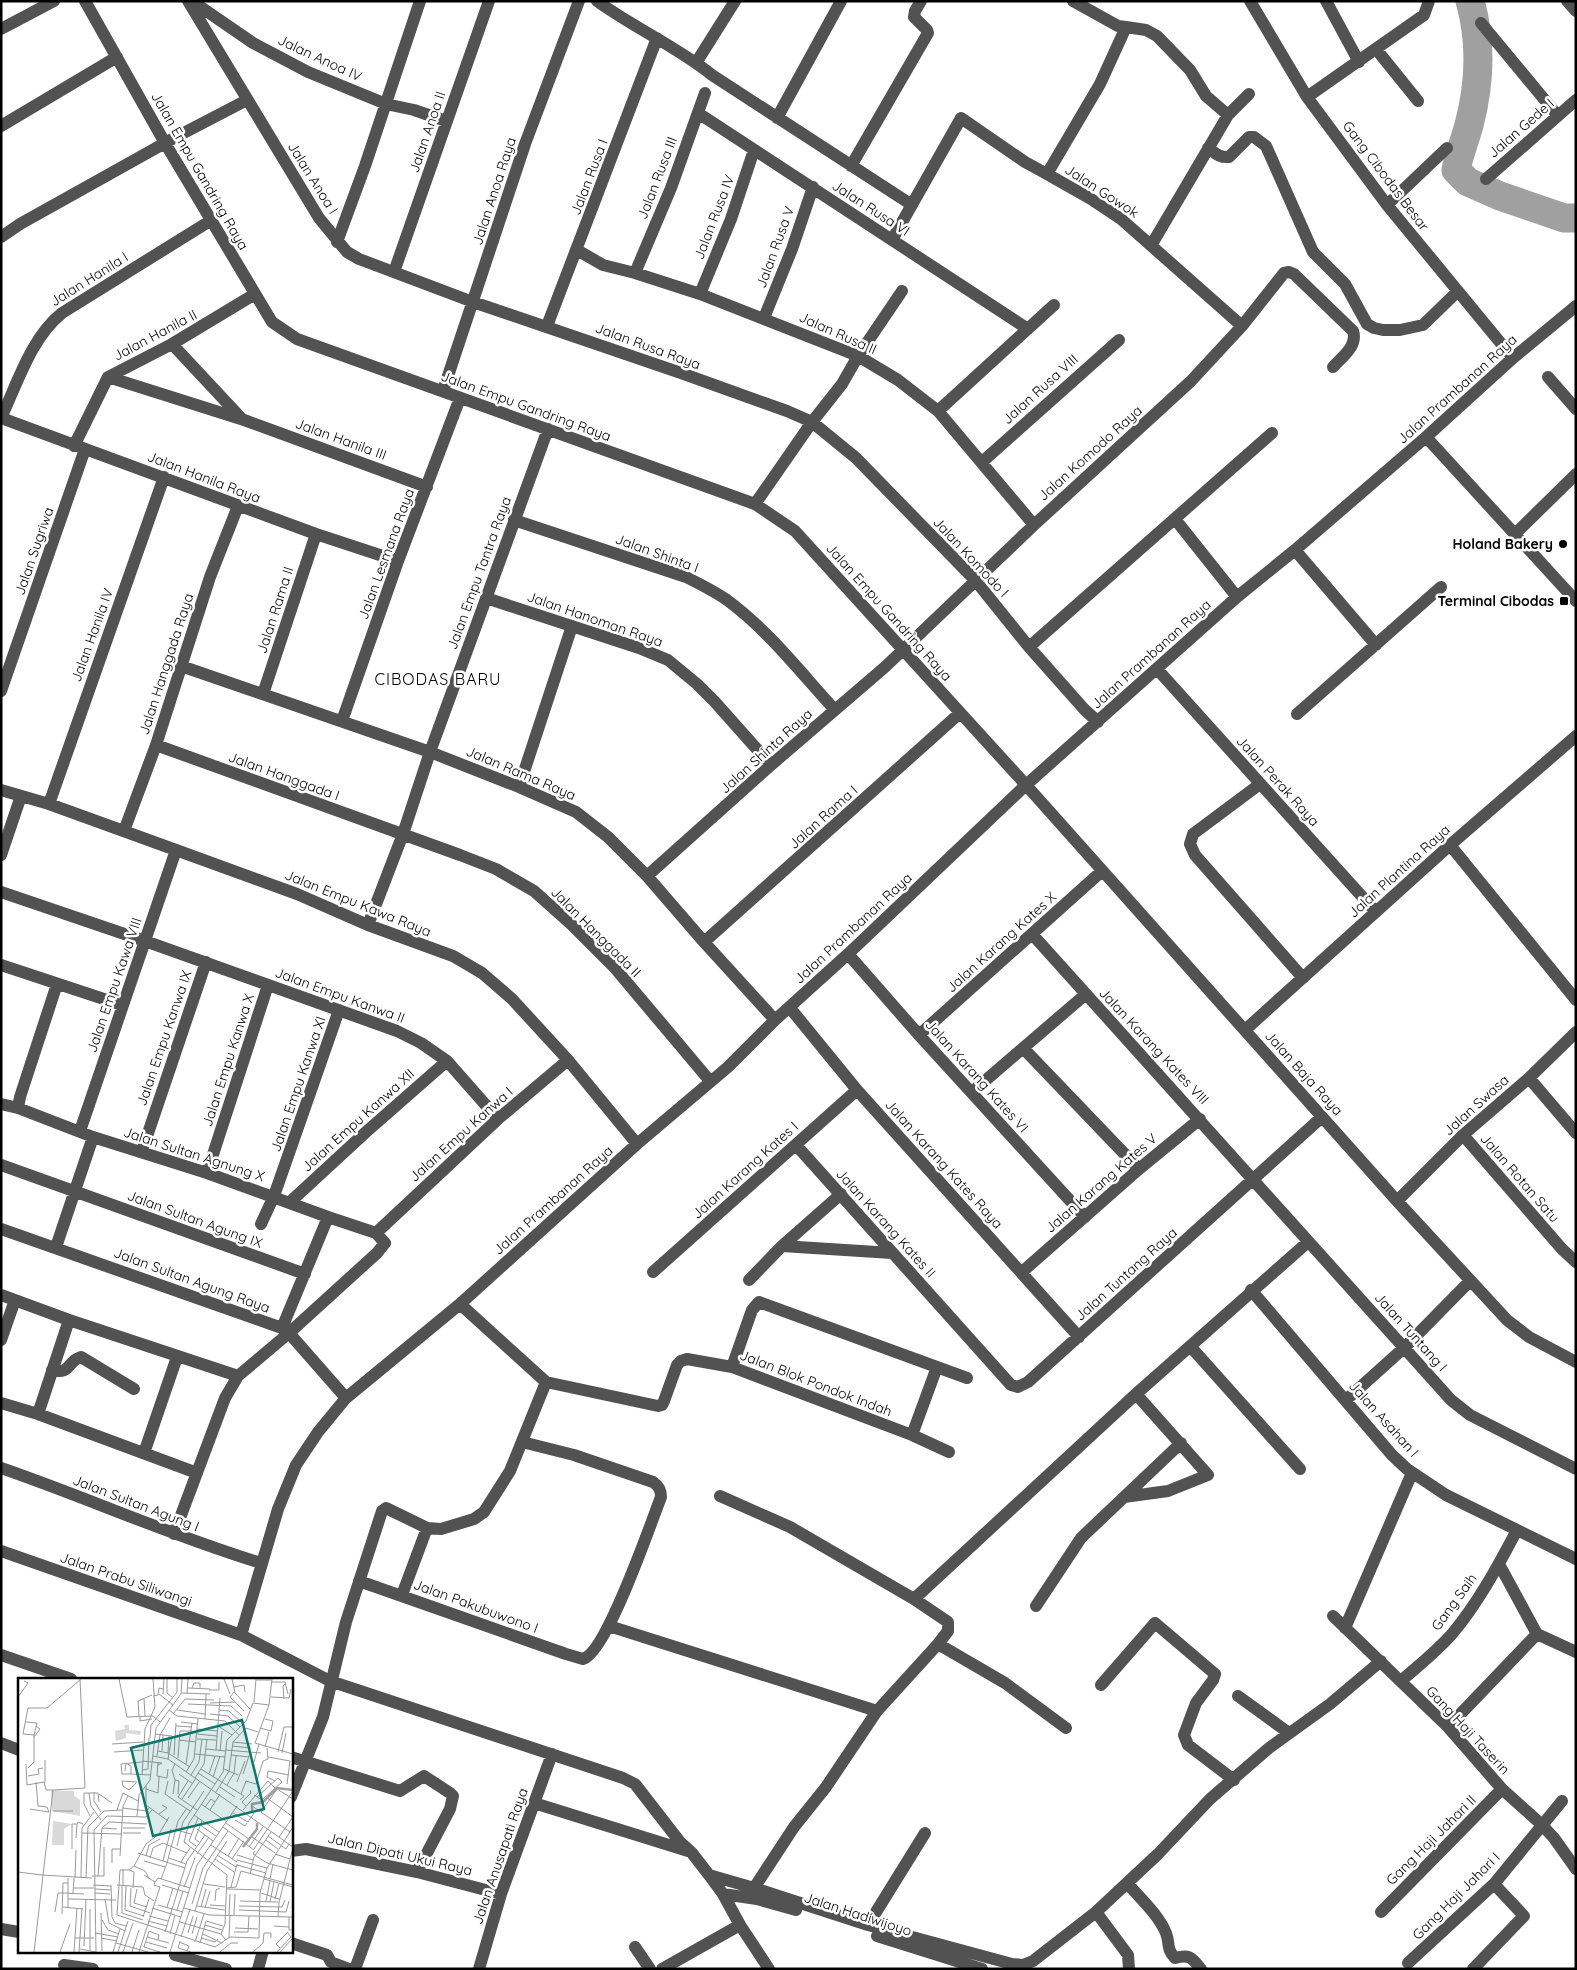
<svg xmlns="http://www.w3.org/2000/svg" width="1577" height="1970" viewBox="0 0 1577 1970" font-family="Quicksand,sans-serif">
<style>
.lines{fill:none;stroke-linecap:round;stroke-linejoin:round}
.river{stroke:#a0a0a0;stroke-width:29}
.minor{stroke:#525252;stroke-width:12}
.poi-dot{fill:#000;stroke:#fff;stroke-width:2}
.labels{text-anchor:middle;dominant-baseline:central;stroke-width:5;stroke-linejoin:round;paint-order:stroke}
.street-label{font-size:14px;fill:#000;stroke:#fff}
.poi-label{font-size:14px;font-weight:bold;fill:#000;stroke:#fff;text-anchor:end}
.quarter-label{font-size:16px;letter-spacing:1px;fill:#000;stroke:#fff}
.inset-river{fill:none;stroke:#a0a0a0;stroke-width:2.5}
.inset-road{fill:none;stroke:#999;stroke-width:1}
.view{fill:#0f766e;fill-opacity:0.15;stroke:#0f766e;stroke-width:2.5}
.inset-edge{fill:none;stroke:#000;stroke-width:2.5}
</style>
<rect width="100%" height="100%" fill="#fff"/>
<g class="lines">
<path class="river" d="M1470,1C1482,43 1480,83 1469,125C1465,140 1459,154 1456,170L1468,182L1500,196L1564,218H1576"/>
<path class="minor" d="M85,1L165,143L272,322L297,339L755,504L795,531L1026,785L1397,1201L1507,1320L1529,1337L1576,1362
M188,1L319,218L347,252L359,259L473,302L681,373L787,411L812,422L856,458L975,580L1029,647L1084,709L1098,722
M192,1L253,43L308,72L386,104L414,110L446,121
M597,1C634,28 676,46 712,75L912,205
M1073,1L1118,26L1126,27L1100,84L1047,174L1091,199L1121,219L1242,326
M1250,1L1307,97L1387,205L1513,358
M1326,1L1359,62
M1567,1L1576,11
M1481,23L1558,116
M1126,27L1146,30L1157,36L1190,70L1206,96L1228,115
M1,29L54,1
M1376,49L1418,101
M696,63L735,1
M1307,97L1424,15L1429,1
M698,113L1028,329
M777,118L841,1
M1,126L117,57
M1208,148C1215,153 1220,158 1229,157L1249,137H1254L1266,146L1313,252L1345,284L1367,324L1374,328L1383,330H1400L1423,325L1458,291
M851,166L928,33L927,30L914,17L915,11L921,1
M1486,179L1576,100
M1387,205L1447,148
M1,237L20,224L174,138L247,100
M892,240L961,118L1025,162L1047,174
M337,242L365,166L420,1
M1152,244L1228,115L1249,94
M577,250L603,265L635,273L700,294L858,356L898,380L938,411L1034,525
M394,272L489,1
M635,273L671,188L705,93
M700,294L731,219L754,150
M764,318L792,249L813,187
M547,326L657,38
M172,344L242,419
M108,377L244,420L427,487
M1548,377L1576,409
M443,391L525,144L579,1
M938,411L1054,305
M1,418L316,534L398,561
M1,418C18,382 31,338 62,313L210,221
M1426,437L1576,601
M74,446L108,377L172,344L255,294
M982,462L1119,340
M755,504L812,422L842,384L858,356L902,291
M1175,519L1237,597
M514,520L686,577C700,584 714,591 727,600C768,630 801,673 835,710
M1515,534L1576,474
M1295,550L1376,645
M486,598L639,648L668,660L697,684L715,702L771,765
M1029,647L1272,433
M181,666L430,752L519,787L576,812L608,837L647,876L704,942L775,1020
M1157,669L1376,912
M1,691L85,449
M263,694L316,534
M1297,714L1441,587
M342,721L398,561L460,398
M156,745L460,855L496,869L534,891L571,924L614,967L710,1081
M1260,784L1193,834L1190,844L1195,855L1303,978
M519,787L572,626
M1,790L49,804L176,850L297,894L368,925L453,956L482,973L512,999L568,1060L637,1144
M49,804L164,477
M124,831L156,745L210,577L238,506
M1450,845L1576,1000
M1,855L21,796
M647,876L771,765L885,667L1034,525L1191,381L1242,326L1284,273L1289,272L1294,274L1353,331C1358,346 1342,357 1333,367
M1,892L145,941L397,1031L421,1043L447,1061L498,1119
M368,925L403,834L430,752L548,429
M1032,934L1451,1400L1470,1415L1576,1469
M704,942L960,713
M848,954L919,1035L1085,1217
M1,965L122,1005
M790,1008L857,1090L1079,1337
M1245,1030L1450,845L1576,736
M919,1035L1102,871
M1023,1048L1139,1169
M1529,1078L1576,1133
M972,1092L1086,994
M1,1104L18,1108L93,1137L207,1173L328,1217L376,1233L385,1243L377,1253L289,1333L238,1376L225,1398L174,1534
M18,1108L20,1097L57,984
M80,1131L176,850
M1463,1135L1562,1249L1576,1262
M796,1145L1011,1385L1018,1387L1028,1382L1322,1117
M142,1151L206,962
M1,1165L305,1274
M207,1173L268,985
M1397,1201L1463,1135L1529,1078L1576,1032
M290,1202L366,1132L447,1061
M261,1224L274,1196L339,1010
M1,1229L282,1328L289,1333L346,1398
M376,1233L498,1119L568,1060
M782,1246L892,1253
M56,1247L93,1137
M653,1272L857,1090
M1022,1272L1139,1169L1200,1119
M749,1280L782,1246L841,1194
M1251,1290L1392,1455L1407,1469L1446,1495L1576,1559
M1,1295L69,1320L238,1376
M460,1304L546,1382L658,1406L662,1405L664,1401L677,1365L681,1361L687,1359L732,1367L912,1435L949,1452
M282,1328L328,1217
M1,1340L15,1300
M1190,1346L1300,1469
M732,1367L752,1310L759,1302L967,1378
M52,1370C71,1375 67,1361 81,1357L134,1389
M1346,1400L1405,1347L1470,1281
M1,1403L38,1414L197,1473
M38,1414L69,1320
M912,1435L937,1367
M144,1453L177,1357
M1,1468C88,1498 172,1536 261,1563
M720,1496L790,1527L914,1599L1136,1394L1308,1242
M1124,1497L1168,1491L1208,1475L1136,1394
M427,1528L441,1529L474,1519L484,1512L510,1471L546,1382
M1,1551L241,1635L330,1681L623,1778L635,1784L680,1842L692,1853L709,1875L723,1894L740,1925L769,1969
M1499,1564L1537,1634
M359,1581L566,1654L583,1659C607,1652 650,1525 661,1497C661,1490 659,1486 653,1482L574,1455L522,1442
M914,1599L948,1622V1631L938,1644L1005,1683L1066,1728
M1036,1606L1081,1538L1181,1443
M1333,1616L1448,1727L1502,1789L1541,1824L1554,1838L1576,1869
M609,1626L877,1711L826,1787L794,1827L754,1888
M1345,1628L1412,1473
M1537,1634L1576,1652
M241,1635L278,1509L296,1465L318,1432L346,1398L460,1304L637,1144L728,1067L775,1020L848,954L1026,785L1237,597L1295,550L1426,437L1513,358L1576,306
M1,1655L71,1679
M1401,1681C1418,1666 1437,1651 1452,1634C1478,1603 1498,1566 1517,1530
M1101,1685L1155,1623L1215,1674L1213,1680L1196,1703L1184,1735L1188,1745L1234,1780
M1238,1696L1289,1733
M877,1711L938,1644
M1448,1727L1537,1634
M1,1743L19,1750
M291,1757L400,1791L424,1776L450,1793L453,1796L450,1809L417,1872
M291,1797L323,1717L346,1622L382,1511L386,1508L427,1528L402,1595
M534,1803L688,1851
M291,1851L306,1849L417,1872L501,1894
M709,1875L754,1888L868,1925L1012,1964L1023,1965L1033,1961L1096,1912L1158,1854L1210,1799L1269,1748L1330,1704L1381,1661
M1127,1883C1140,1898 1158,1914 1166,1933C1170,1943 1166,1949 1175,1958C1190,1954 1192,1958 1201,1969
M723,1894L757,1899L796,1910
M1096,1912L1128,1955L1129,1969
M1381,1912L1502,1789
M868,1925L925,1833
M1,1929L19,1932
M877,1936L982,1969
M291,1943L327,1955L331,1962L349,1969
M635,1947L650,1969
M175,1955L226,1969
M1408,1963L1494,1884L1562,1801
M64,1965L93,1969
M258,1969L263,1951
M355,1969L373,1920
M479,1969L501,1894L552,1754
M662,1969L740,1925
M1473,1969L1524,1916L1494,1884"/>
</g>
<g class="poi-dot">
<circle cx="1563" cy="544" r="5"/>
<rect x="1559" y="596" width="10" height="10" rx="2.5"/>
</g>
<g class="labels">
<g class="street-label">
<text transform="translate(320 58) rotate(25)">Jalan Anoa IV</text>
<text transform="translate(1521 128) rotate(-41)">Jalan Gede I</text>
<text transform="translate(427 132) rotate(-71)">Jalan Anoa II</text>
<text transform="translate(200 171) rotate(60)">Jalan Empu Gandring Raya</text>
<text transform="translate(1386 176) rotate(53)">Gang Cibodas Besar</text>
<text transform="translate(589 177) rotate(-69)">Jalan Rusa I</text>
<text transform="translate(313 178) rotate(58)">Jalan Anoa I</text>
<text transform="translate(657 178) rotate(-69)">Jalan Rusa III</text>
<text transform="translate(494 191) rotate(-72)">Jalan Anoa Raya</text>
<text transform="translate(1102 191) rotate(33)">Jalan Gowok</text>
<text transform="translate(871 208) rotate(33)">Jalan Rusa VI</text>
<text transform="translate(714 217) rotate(-69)">Jalan Rusa IV</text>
<text transform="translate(775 247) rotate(-70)">Jalan Rusa V</text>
<text transform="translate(89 279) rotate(-32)">Jalan Hanila I</text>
<text transform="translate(838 333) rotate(24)">Jalan Rusa II</text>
<text transform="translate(155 335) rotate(-28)">Jalan Hanila II</text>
<text transform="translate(648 346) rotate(20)">Jalan Rusa Raya</text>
<text transform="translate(1040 389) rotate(-42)">Jalan Rusa VIII</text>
<text transform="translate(1457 389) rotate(-42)">Jalan Prambanan Raya</text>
<text transform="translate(526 406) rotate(20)">Jalan Empu Gandring Raya</text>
<text transform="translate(341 439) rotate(20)">Jalan Hanila III</text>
<text transform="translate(1090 453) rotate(-42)">Jalan Komodo Raya</text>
<text transform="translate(204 477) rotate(21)">Jalan Hanila Raya</text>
<text transform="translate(34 551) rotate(-71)">Jalan Sugriwa</text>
<text transform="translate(657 553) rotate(20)">Jalan Shinta I</text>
<text transform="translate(386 554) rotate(-70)">Jalan Lesmana Raya</text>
<text transform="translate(971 557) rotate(47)">Jalan Komodo I</text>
<text transform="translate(479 573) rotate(-70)">Jalan Empu Tantra Raya</text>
<text transform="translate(275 610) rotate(-72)">Jalan Rama II</text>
<text transform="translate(889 612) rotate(48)">Jalan Empu Gandring Raya</text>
<text transform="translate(595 619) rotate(19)">Jalan Hanoman Raya</text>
<text transform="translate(92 635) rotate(-70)">Jalan Hanila IV</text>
<text transform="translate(1151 654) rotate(-42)">Jalan Prambanan Raya</text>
<text transform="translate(166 664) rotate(-72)">Jalan Hanggada Raya</text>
<text transform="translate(766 751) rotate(-42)">Jalan Shinta Raya</text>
<text transform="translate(521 773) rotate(23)">Jalan Rama Raya</text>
<text transform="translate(284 776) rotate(20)">Jalan Hanggada I</text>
<text transform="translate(1278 781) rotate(48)">Jalan Perak Raya</text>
<text transform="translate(823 817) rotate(-42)">Jalan Rama I</text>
<text transform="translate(1399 871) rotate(-42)">Jalan Plantina Raya</text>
<text transform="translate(358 903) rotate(22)">Jalan Empu Kawa Raya</text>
<text transform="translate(853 928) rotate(-43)">Jalan Prambanan Raya</text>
<text transform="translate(596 932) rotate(45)">Jalan Hanggada II</text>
<text transform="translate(1001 942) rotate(-42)">Jalan Karang Kates X</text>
<text transform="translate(114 985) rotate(-71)">Jalan Empu Kawa VIII</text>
<text transform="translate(340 995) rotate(20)">Jalan Empu Kanwa II</text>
<text transform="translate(164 1038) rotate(-71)">Jalan Empu Kanwa IX</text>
<text transform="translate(1154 1046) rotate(47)">Jalan Karang Kates VIII</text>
<text transform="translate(228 1060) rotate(-72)">Jalan Empu Kanwa X</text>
<text transform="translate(1304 1073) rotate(48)">Jalan Baja Raya</text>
<text transform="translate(977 1076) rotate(48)">Jalan Karang Kates VI</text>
<text transform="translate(298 1084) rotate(-71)">Jalan Empu Kanwa XI</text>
<text transform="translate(1476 1105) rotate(-42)">Jalan Swasa</text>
<text transform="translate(358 1120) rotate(-42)">Jalan Empu Kanwa XII</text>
<text transform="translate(461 1134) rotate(-42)">Jalan Empu Kanwa I</text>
<text transform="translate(194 1154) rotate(18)">Jalan Sultan Agnung X</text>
<text transform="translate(944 1164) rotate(48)">Jalan Karang Kates Raya</text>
<text transform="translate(745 1170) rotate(-42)">Jalan Karang Kates I</text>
<text transform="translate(1520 1178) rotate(49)">Jalan Rotan Satu</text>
<text transform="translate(1101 1183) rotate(-41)">Jalan Karang Kates V</text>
<text transform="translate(553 1200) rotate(-42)">Jalan Prambanan Raya</text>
<text transform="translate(195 1219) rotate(20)">Jalan Sultan Agung IX</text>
<text transform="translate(886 1223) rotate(48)">Jalan Karang Kates II</text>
<text transform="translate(1126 1274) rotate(-42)">Jalan Tuntang Raya</text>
<text transform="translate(192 1280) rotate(20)">Jalan Sultan Agung Raya</text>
<text transform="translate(1411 1332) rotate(48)">Jalan Tuntang I</text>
<text transform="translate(816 1383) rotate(21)">Jalan Blok Pondok Indah</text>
<text transform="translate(1384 1419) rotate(48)">Jalan Asahan I</text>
<text transform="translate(136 1503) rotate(21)">Jalan Sultan Agung I</text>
<text transform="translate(126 1579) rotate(19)">Jalan Prabu Siliwangi</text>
<text transform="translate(1454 1602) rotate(-54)">Gang Saih</text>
<text transform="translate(476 1606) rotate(20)">Jalan Pakubuwono I</text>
<text transform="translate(1468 1730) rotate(47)">Gang Haji Taserin</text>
<text transform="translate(1431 1840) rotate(-45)">Gang Haji Jahari II</text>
<text transform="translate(400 1854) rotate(13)">Jalan Dipati Ukui Raya</text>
<text transform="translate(500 1856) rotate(-71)">Jalan Anusapati Raya</text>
<text transform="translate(1456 1896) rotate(-45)">Gang Haji Jahari I</text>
<text transform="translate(858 1914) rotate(18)">Jalan Hadiwijoyo</text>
</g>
<g class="poi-label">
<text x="1553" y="544">Holand Bakery</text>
<text x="1554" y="601">Terminal Cibodas</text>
</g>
<g class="quarter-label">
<text x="438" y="679">CIBODAS BARU</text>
</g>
</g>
<g transform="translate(18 1678)">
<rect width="275" height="275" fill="#fff"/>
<path d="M106,47H111V52L123,53L122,57L108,55V60L98,63L97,53L107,51ZM33,112L56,113V118L62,122V138L34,133ZM35,143L54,146L46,151V167H34Z" fill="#d9d9d9"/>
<path class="inset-river" d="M234,135V126L245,124L259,110L275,112M225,169L239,151V145"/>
<path class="inset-road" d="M101,1L109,39L135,38L142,44M149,1V15L154,19M206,1L212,16M214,1L217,15L233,32M238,2H254M254,4H267L270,16M216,9L226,7L227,14M170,10L192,11M174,10L176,5H182V10M191,12H201V4M216,14L212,19L226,33M164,15L192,16M141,16L155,27M145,16L146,1M169,16L170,1M135,18L140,17L141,10L145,11M0,19L10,5L6,3M253,19L271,20L273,11M126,21L127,38M266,21L265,8L267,6M236,24L238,1M192,25L217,24M170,26L213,28L224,38M251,27L237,65L275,76M151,32L159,38L207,43L221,57M159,32L187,36M201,32L211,33L225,46M155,36L167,21L196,22M192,36L210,38L222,49M121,38L120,23L134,17M122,38V43L134,41M187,41L188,16M8,44L19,45L16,57M163,44L180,46M158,48L174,49M200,48L214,57M242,50L253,53L255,43L247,41M179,51L200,53M137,56L154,58L150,81M179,56L199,58M142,57L152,40M16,59L22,51L18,48M132,60L133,47L159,14V1M179,61L198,62M161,62L178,64M215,64L234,66M94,66L125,64M214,68L233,70M247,69L251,54M188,71L208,73M198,72L202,20M208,72L243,75M140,73L150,75L172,89M144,73L145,57M202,73L204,53M96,74L125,72M260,74L266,49H275M150,75L151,58M264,75L268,55M177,76L207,79M156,77L158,45M213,77L231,79M135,78L150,81L275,169M139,78L142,57M250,79L272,83M160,80L162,53H174M124,83L144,85L140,87M140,84L139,98L149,100L150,91M236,84L241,66M8,86L9,107L26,104L28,112H35M103,86L124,84M103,86L104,96H113M168,86L174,45M10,90L16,84V57L5,56L10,30H29L62,2M183,91L226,118L222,122M206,91L220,97M124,92L130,91L131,60M107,93L108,85L113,88V96L133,97M168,94L176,81L180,40M180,95L197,106M161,96L174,105M191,96L197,78M225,96L232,75M124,97L127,51L137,29L135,1M173,97L181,84L184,61M10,98L21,96L20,91L25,90M195,99L202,78M177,100L186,86L189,61M157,102L161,103L160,116M150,103L147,116L172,133M170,103L160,119L179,132M257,103L249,99L250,93L271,97M18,104L20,128L29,129L31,134M219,104L227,83M27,105V82M269,106L272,83M209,107L216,95L218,78M105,108L104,103L119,104M105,108L111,112L118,105M128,108V127L150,143M202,109L217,119M128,111L140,115L141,99M76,114V123L83,134M198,114L211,93L215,64L228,50L240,54M71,115L73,128L83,142M81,116L94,125M155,116L157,102L154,92L157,86M223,116L228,103L238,106L245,83L250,81L249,70M236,117L244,122L264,104L260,100M239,119L260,100M170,120L182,103M249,120L275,139M164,121L178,100M183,126L209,144M228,128L224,124L233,115L232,112M234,128L272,154M187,129L193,121L197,124M105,130L129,133L131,130M12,131L31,134M99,132L105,115L120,123M192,132L202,116M225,132L250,103L257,110M35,133H55M243,134L259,111L275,121M215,135L230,144L236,135M141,136L149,130L144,127M176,137L201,154M72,138L66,126V115H80L81,124M119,138L121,117L132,102L138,50L163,16L164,1M151,139L141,156L128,166L116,188L111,192H102L99,237L197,269L212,259L241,260L242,215L249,190L275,149M217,142L227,148L229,145M208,145L231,161M182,147L198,158M205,149L236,172M84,150L99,151M105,150H127M179,151L195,163M158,152L173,156M64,155L104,156M105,155H123M250,158L268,171L271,166M234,159L257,175M261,159L275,139M58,160L59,146L60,144L65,146M248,162L260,171M181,164L177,161L184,143M193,167L219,184M159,168L165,144L186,113M178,168L171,163L180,140M231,169L245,149M54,171V146H59M236,171L275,113M237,173L235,176L249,185L275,192M120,175L167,190M179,176L191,159M257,176L272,181M199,177L218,189M219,177L235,182M102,178L105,128L110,118M128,178L131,167L142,161M210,178L221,160M132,180L135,170L145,165L169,175M151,180L168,186M197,181L216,194M214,181L226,163M219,182L249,190M126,183L147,189M145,183L153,151M163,184L172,170M94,185V171H102M149,185L160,143L169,130M219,187L248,195M116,188L127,193L131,200M111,192L116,194L115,210M0,194L24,197M232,196L236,179L253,154M24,197L74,200M126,197L137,204L140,200M74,198H86V169M80,198L84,150L91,144L129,146M57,200L58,172M63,200L64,150L76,134M68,200L70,149L86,133L105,132M140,200L172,210M143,201L149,185M246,201L275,209M252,201L255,186M186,206L207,209M75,207L93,208M93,207L94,239L97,245L108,248M99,207L125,209L127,217L136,223M144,207L171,215M104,208V235L125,242M105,208V191M108,208L107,232L126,238M166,209L177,180M213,209L219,186M56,210H76M113,210L112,228L132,235M208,210L218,209L223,193L275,207M77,211L93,212M119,211L116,225L129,229M209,211L243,212M45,215L66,216M55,215L56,200M77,215L92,216M243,215L261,221M50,221L98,222M87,221L91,245L107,253M257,221L261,205M197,223L198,212L202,210M222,223L260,224M248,223L252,203M252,224L256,204M174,226L185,190L210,153M140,227L165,234M192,227L207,228M179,228L207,232M221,228L264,229L267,222M45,229L65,231M149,229L155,210M183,229L188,211M50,230V200M134,230L163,239M166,230L191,237L275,239M187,230L192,213M72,231V273M159,232L165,213M221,232L268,234L271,223M177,233L189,193L209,163M37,234L40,215H45M83,235L84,273M44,236L45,205H50M211,237L212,216M216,237L217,216M131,238L150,243M125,239L131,221M260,239L261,224L275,170M271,239V252H275M84,242L90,252L101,256M130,243L149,248M162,244L203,256L208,262M187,247L204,252M256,248L271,249M217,250L240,251M147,254L169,183L187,157M216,254H230L231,238M77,255L100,259M170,255L175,238M152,256L157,237M174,256L179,239M185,256L204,265M203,256L207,246L209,197L166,164L171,145L205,94L209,62L228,43L235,25L251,27L254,1M129,259L151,265M163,259L172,231M57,260H76M83,260L99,263M183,260L197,264L200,261M211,260L212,237M140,262L141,257L131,253L126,269L142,274M162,263L160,270L173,274M128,264L149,270M161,264L171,268L169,273M177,264L186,236M98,265L130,274M182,265L188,243L205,248M66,268L68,221M262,270L258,266L269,255M62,271L78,274M16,274L35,112L67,110L62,1M42,274L52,246M56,274L59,230M61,274L64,230M78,274L76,152L89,138L128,139L134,132M95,274L102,251M100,274L110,243M105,274L115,245M114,274L121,252M121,274L142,209L136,207L137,204M152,274L179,187L219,128M202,274L213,265H220M235,274L245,265L246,255H253V260M259,274L273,259L269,254M262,274L275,260"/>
<path class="view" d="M224,42L246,131L135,158L113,70Z"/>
<rect width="275" height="275" class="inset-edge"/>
</g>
<rect width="1577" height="1970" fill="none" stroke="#000000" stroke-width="5"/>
</svg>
